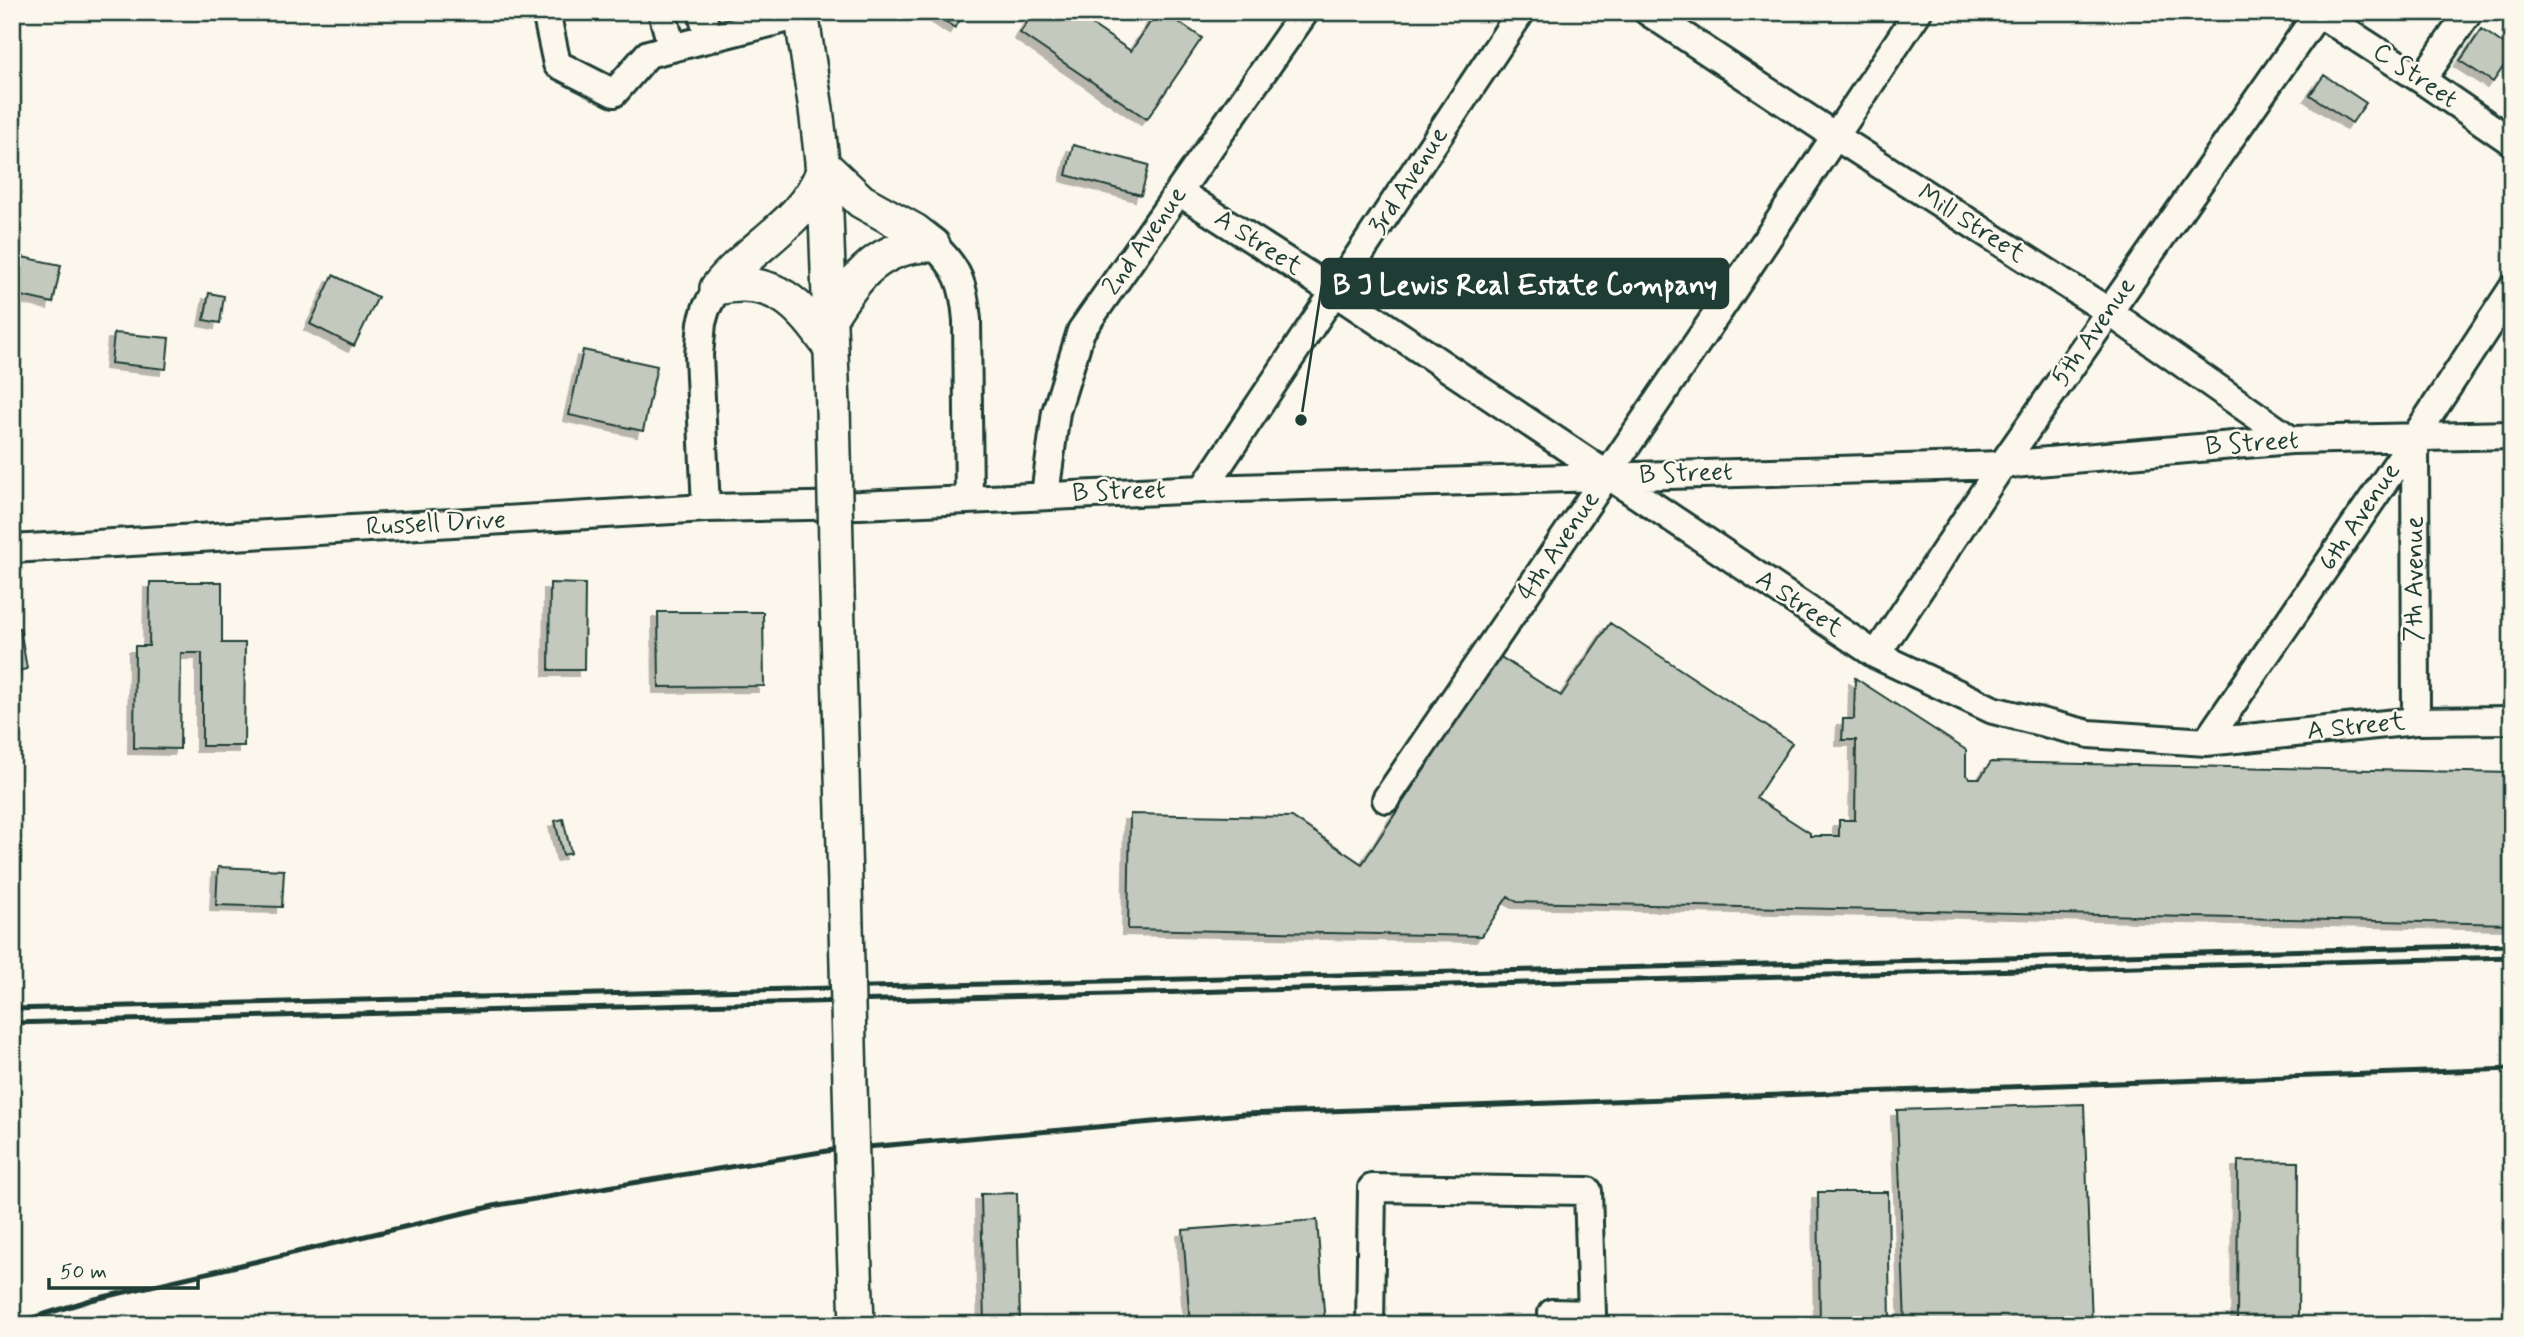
<svg xmlns="http://www.w3.org/2000/svg" width="2524" height="1337" viewBox="0 0 2524 1337" font-family="Mynerve,sans-serif">
<style>
.building{fill:#c4c9be;stroke:#1f3d34;stroke-width:2;filter:url(#shadow)}
.lines{fill:none;stroke-linecap:round;stroke-linejoin:round}
.minor-casing{stroke:#1f3d34;stroke-width:32}
.major-casing{stroke:#1f3d34;stroke-width:38}
.minor{stroke:#fbf7ec;stroke-width:26}
.major{stroke:#fbf7ec;stroke-width:33}
.rail{stroke:#1f3d34;stroke-width:5}
.major-bridge-casing{stroke:#1f3d34;stroke-width:38;stroke-linecap:butt}
.major-bridge{stroke:#fbf7ec;stroke-width:33}
.labels{text-anchor:middle;dominant-baseline:central;stroke-width:5;stroke-linejoin:round;paint-order:stroke}
.street-label{font-size:26px;fill:#1f3d34;stroke:#fbf7ec}
.leader{fill:none;stroke:#1f3d34;stroke-width:2.5}
.callout-dot{fill:#1f3d34;stroke:#fbf7ec;stroke-width:2.5}
.callout{fill:#1f3d34;stroke:#1f3d34;stroke-width:2.5}
.callout-label{font-size:28px;text-anchor:middle;font-weight:bold;fill:#fff}
</style>
<defs>
<filter id="shadow"><feDropShadow dx="-6" dy="6" stdDeviation="0" flood-color="#0004"/></filter>
</defs>
<rect width="100%" height="100%" fill="#fbf7ec"/>
<filter id="ink" filterUnits="userSpaceOnUse"><feTurbulence type="fractalNoise" baseFrequency=".0143" numOctaves="2"/><feDisplacementMap in="SourceGraphic" scale="14" xChannelSelector="R" yChannelSelector="G"/><feConvolveMatrix kernelMatrix="1 2 1 2 8 2 1 2 1" color-interpolation-filters="sRGB"/></filter>
<g filter="url(#ink)">
<path class="building" d="M931,12H965L955,28Z
M1034,12H1073L1131,51L1157,12H1164L1202,38L1147,119L1020,33Z
M2482,29L2512,50V54L2493,82L2460,61Z
M2324,75L2366,103L2352,123L2310,95Z
M1073,145L1149,165L1141,195L1066,175Z
M12,255L61,265L53,303L12,294Z
M333,275L378,297L354,346L310,324Z
M209,293L224,296L220,323L204,320Z
M114,333L169,338L166,369L111,363Z
M583,350L657,366L643,431L569,415Z
M150,582H222V643H245L244,746H202V653H181L180,749L134,748L135,646H149Z
M550,583L585,584L584,670H549Z
M658,612H763L764,686L659,687Z
M1610,623L1792,743L1756,798L1810,833V836H1839V820H1855L1856,740H1842L1843,719H1854L1855,678L1966,750V775L1970,778H1980L1991,762L2512,773V924L1517,902L1508,896L1482,936L1128,929L1130,814L1292,817L1362,864L1499,656L1561,696Z
M20,628L27,669L12,672V629Z
M563,819L571,853L563,855L555,821Z
M218,867L284,870L282,907L216,905Z
M2084,1104L2092,1325H1905L1897,1110Z
M2238,1161L2299,1162L2298,1325H2237Z
M1818,1192H1888L1890,1325H1820Z
M1017,1193L1020,1325H984L981,1194Z
M2508,1215H2512V1325H2511Z
M1317,1220L1325,1325H1190L1183,1230Z"/>
<g class="lines">
<defs>
<path id="minor" d="M546,12L557,64L614,93L648,54L801,15
M662,12L672,48
M702,12L708,39
M1648,12L1835,136L2108,311L2291,440
M2317,12L2422,80L2512,142
M2422,80L2469,12
M1179,192L1336,293L1876,655L1993,710L2089,734L2206,742L2416,721L2512,720
M933,245C959,268 964,286 967,320L969,499
M2415,437L2416,721
M1203,489L1521,12
M1045,495L1056,412L1081,331L1305,12
M706,508L699,355L702,323L706,309L717,288
M12,549L706,508L860,505L1203,489L2002,465L2291,440L2512,435
M1876,655L2002,465L2318,13
M2206,742L2415,437L2512,289
M1386,799L1725,302L1918,12
M1370,1325L1372,1188L1588,1191L1592,1314L1552,1313L1553,1325"/>
<path id="major" d="M801,12L816,109L825,187L833,407
M822,164L861,201L915,231L933,245
M717,288C751,245 803,224 823,171
M717,288C774,275 802,305 831,349
M830,318C856,276 880,244 933,245
M837,591L845,885
M854,1242L857,1325"/>
</defs>
<use href="#minor" class="minor-casing"/>
<use href="#major" class="major-casing"/>
<use href="#minor" class="minor"/>
<use href="#major" class="major"/>
<path class="rail" d="M12,1009L2512,945
M12,1023L2512,957
M12,1324L91,1300L498,1205L833,1150L1244,1114L2512,1069"/>
<defs>
<path id="major-bridge" d="M833,407L837,591
M845,885L854,1242"/>
</defs>
<use href="#major-bridge" class="major-bridge-casing"/>
<use href="#major-bridge" class="major-bridge"/>
</g>
</g>
<g class="labels">
<g class="street-label">
<text transform="translate(2415 76) rotate(34)">C Street</text>
<text transform="translate(1409 181) rotate(-57)">3rd Avenue</text>
<text transform="translate(1971 224) rotate(33)">Mill Street</text>
<text transform="translate(1145 241) rotate(-55)">2nd Avenue</text>
<text transform="translate(1258 243) rotate(33)">A Street</text>
<text transform="translate(2094 332) rotate(-55)">5th Avenue</text>
<text transform="translate(2252 444) rotate(-4)">B Street</text>
<text transform="translate(1686 474) rotate(-2)">B Street</text>
<text transform="translate(1119 492) rotate(-2)">B Street</text>
<text transform="translate(2360 517) rotate(-56)">6th Avenue</text>
<text transform="translate(436 524) rotate(-3)">Russell Drive</text>
<text transform="translate(1559 546) rotate(-56)">4th Avenue</text>
<text transform="translate(2415 579) rotate(-90)">7th Avenue</text>
<text transform="translate(1799 604) rotate(34)">A Street</text>
<text transform="translate(2356 727) rotate(-6)">A Street</text>
</g>
</g>
<path class="leader" d="M1301 420L1322 284"/>
<circle class="callout-dot" cx="1301" cy="420" r="7"/>
<rect class="callout" x="1322" y="259" width="406" height="49" rx="7"/>
<g class="callout-label">
<text x="1525" y="294">B J Lewis Real Estate Company</text>
</g>
<rect width="2524" height="1337" fill="none" stroke="#fbf7ec" stroke-width="42"/>
<rect x="21" y="21" width="2482" height="1295" fill="none" stroke="#1f3d34" stroke-width="2.5" filter="url(#ink)"/>
<path d="M49 1278v10h149v-10" fill="none" stroke="#1f3d34" stroke-width="3.5"/>
<text x="60" y="1278" font-size="21" fill="#1f3d34" stroke="#fbf7ec" stroke-width="5" paint-order="stroke">50 m</text>
</svg>
